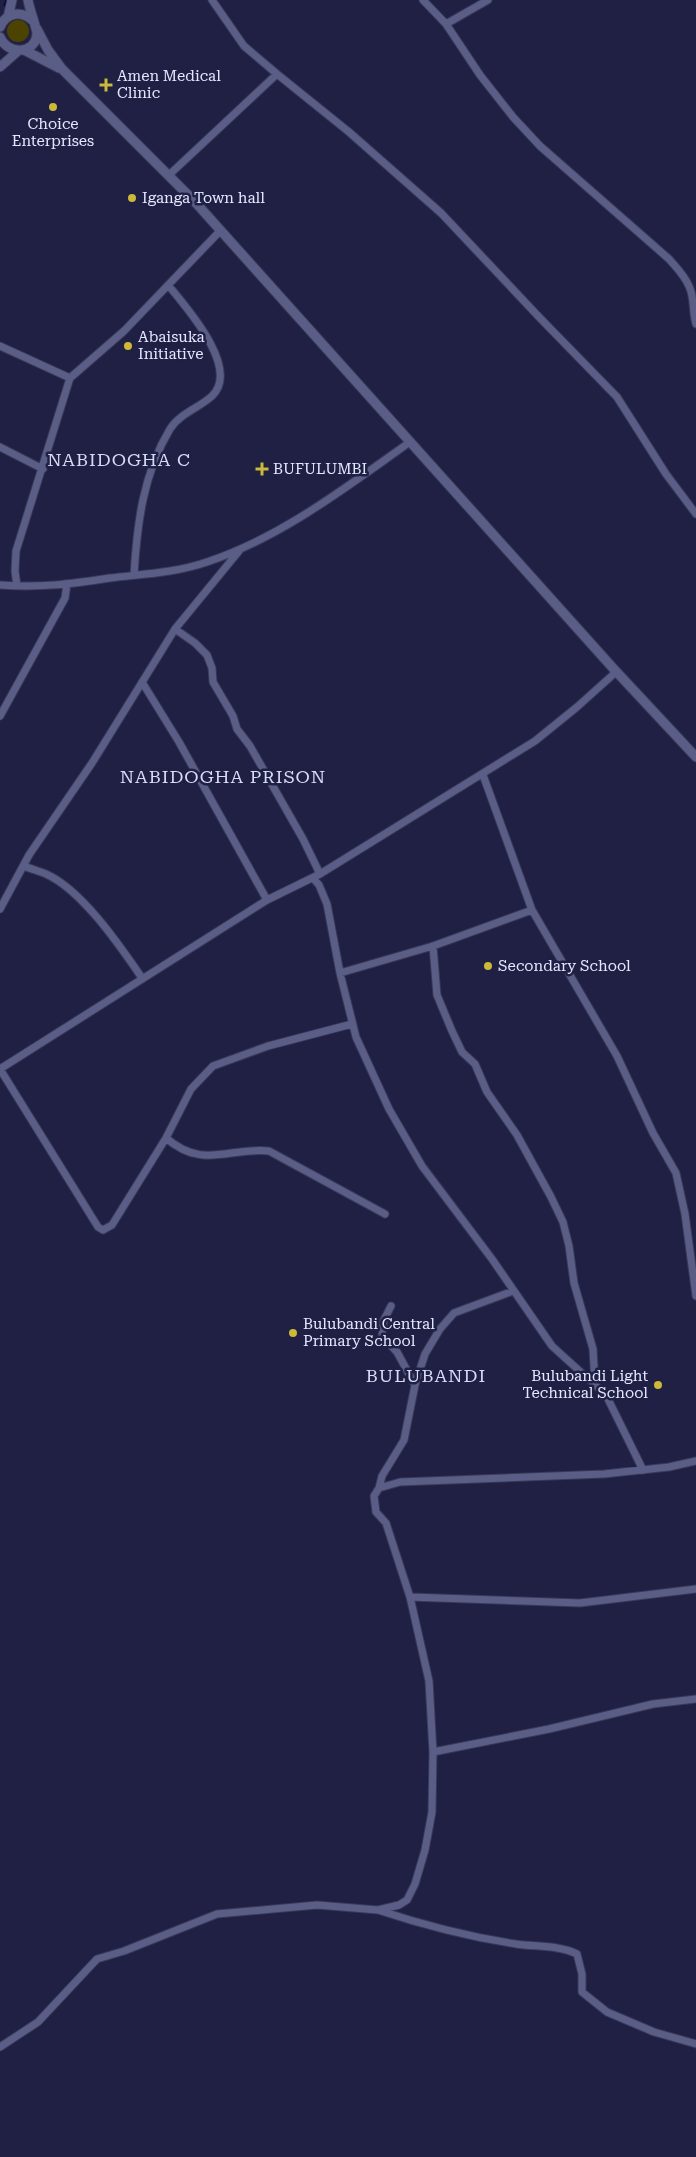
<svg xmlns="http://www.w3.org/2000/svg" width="696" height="2157" viewBox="0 0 696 2157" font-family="'Roboto Serif',serif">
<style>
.green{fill:#4d4300}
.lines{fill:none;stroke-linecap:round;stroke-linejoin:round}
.stream{stroke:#0a0035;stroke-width:2.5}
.minor-casing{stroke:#3a3958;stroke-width:9}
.tertiary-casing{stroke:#3a3958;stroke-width:11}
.secondary-casing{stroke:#3a3958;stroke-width:11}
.minor{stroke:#5a5e87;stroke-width:7}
.tertiary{stroke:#5a5e87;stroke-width:9}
.secondary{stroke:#5a5e87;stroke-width:9}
.poi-dot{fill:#cdb938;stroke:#1f2044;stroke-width:2}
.labels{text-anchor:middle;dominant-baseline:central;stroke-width:5;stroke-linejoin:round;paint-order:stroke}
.poi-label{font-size:15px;fill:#e4e7ff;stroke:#1f2044;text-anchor:start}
.quarter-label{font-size:18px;letter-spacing:1px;fill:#d8dbf8;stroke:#1f2044}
</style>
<rect width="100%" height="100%" fill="#1f2044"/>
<path class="green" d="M7 31a11 11 0 1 1 22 0a11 11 0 1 1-22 0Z"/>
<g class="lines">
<path class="stream" d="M5,5L7,0"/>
<defs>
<path id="minor" d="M212,0L244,46L277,74L349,132L441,213L539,317L617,397L666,474L696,514
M423,0L446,24L480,75L513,117L540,146L669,259C678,269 690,282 692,296C694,306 693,314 696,324
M446,24L488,0
M169,175L277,74
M0,346L70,378
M0,447L43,469
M134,575C137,524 143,474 170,429C179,414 199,408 212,396C241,368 186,307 168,285
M0,585C40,588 71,584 110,578C143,574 175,573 207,562C282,537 346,487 410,442
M17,586L15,571L16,551L70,378L124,331L220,231
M175,629L195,643L207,655L212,668L213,682L233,716L237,729L250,746L303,839L320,874
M142,682L179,742L267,900
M0,716L65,598L67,584
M483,775L532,910L617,1056L653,1133L676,1173L685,1214L696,1296
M24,866C31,869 39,871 46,874C82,890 120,946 142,978
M313,878L319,885L327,904L340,973L356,1037L389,1109L422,1166L492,1259L552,1346L606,1395L643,1470
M0,909L29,855L92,763L175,629L239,551
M433,946L437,995L452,1031L462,1052L475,1064L487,1092L517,1135L551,1197L563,1222L569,1246L574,1283L593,1349L595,1384
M340,973L433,946L532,910
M0,1069L267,900L320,874L535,741L577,707L616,672
M0,1069L98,1227L103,1230L112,1225L166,1138L191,1089L213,1066L268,1046L352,1024
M166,1138C203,1170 228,1147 269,1151L385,1214
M415,1385L425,1354L440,1329L454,1313L513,1291
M379,1488L382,1476L404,1440L415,1385L397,1352L382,1336L384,1320L391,1306
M410,1597L580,1603L696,1589
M433,1752L549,1729L653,1704L696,1699
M378,1910C423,1925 470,1937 516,1944C536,1947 559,1945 577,1954L582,1974V1992L607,2012L654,2032L696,2044
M0,2047L38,2022L97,1959L124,1951L217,1914L317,1905L378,1910L399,1905L407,1900L415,1884L425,1850L432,1812L433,1752L429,1681L410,1597L386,1523L376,1512L374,1496L379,1488L400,1482L604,1474L669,1467L696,1461"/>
<path id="tertiary" d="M0,67L18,51"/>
<path id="secondary" d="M8,17L12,0
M0,27C6,13 20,10 32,20
M37,29L48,50L62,69L196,203L612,667L696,757
M0,37C7,55 35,55 37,34C37,29 29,8 28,0
M24,50L59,68"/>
</defs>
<use href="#minor" class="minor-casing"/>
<use href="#tertiary" class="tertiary-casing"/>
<use href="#secondary" class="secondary-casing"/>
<use href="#minor" class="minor"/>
<use href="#tertiary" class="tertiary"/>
<use href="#secondary" class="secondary"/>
</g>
<g class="poi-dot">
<path d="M103.5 77.5h5v5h5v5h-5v5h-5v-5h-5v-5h5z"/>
<circle cx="53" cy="107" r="5"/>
<circle cx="132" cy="198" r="5"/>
<circle cx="128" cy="346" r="5"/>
<path d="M259.5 461.5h5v5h5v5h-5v5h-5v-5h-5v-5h5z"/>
<circle cx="488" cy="966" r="5"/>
<circle cx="293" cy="1333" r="5"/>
<circle cx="658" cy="1385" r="5"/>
</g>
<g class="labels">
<g class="poi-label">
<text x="117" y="76">Amen Medical<tspan x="117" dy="17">Clinic</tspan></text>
<text x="53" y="124" text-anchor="middle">Choice<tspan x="53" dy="17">Enterprises</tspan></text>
<text x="142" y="198">Iganga Town hall</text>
<text x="138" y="337">Abaisuka<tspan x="138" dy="17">Initiative</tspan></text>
<text x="273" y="469">BUFULUMBI</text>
<text x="498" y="966">Secondary School</text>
<text x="303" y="1324">Bulubandi Central<tspan x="303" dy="17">Primary School</tspan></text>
<text x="648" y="1376" text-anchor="end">Bulubandi Light<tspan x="648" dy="17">Technical School</tspan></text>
</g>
<g class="quarter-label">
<text x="119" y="459">NABIDOGHA C</text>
<text x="223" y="776">NABIDOGHA PRISON</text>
<text x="426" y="1375">BULUBANDI</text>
</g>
</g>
</svg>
